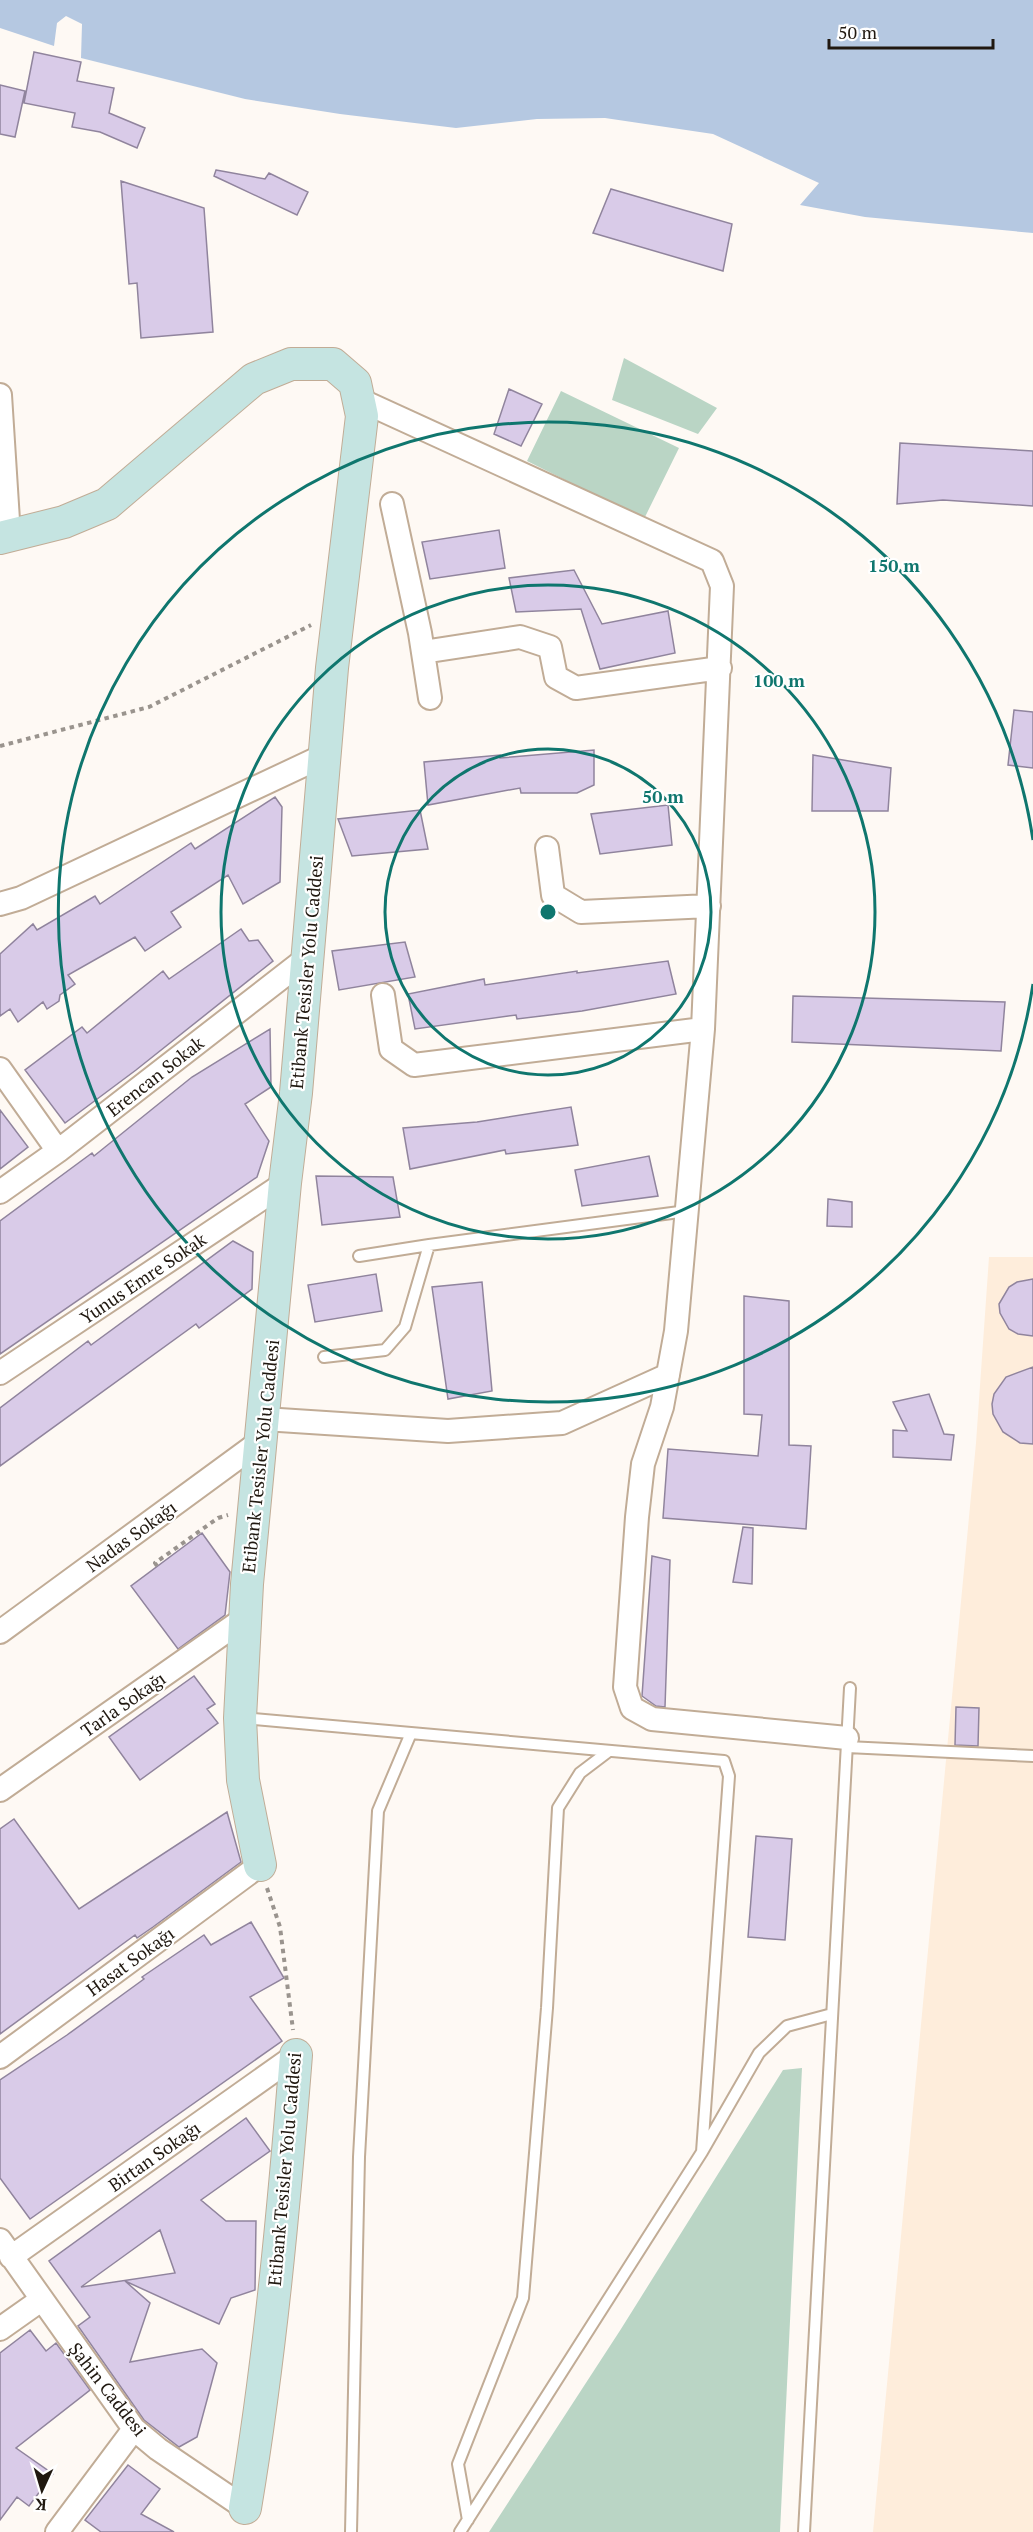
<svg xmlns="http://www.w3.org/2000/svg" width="1033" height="2532" viewBox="0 0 1033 2532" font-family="'PT Serif',serif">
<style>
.industrial{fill:#feeddb}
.green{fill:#bad5c5}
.water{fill:#b5c8e1}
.building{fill:#d9cbe8;stroke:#90849d;stroke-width:1.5;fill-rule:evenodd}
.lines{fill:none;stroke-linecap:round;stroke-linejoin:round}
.lane-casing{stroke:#c1ac96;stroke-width:14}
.street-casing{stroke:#c1ac96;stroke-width:26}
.secondary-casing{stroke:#c1ac96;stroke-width:34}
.path{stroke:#9a948e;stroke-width:4;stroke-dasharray:4.5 4.5;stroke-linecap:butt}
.lane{stroke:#fff;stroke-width:10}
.street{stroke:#fff;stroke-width:22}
.secondary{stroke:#c5e4e1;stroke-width:32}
.ring{fill:none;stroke:#0f766e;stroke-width:3}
.labels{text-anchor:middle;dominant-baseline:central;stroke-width:4.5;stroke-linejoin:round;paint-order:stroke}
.street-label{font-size:18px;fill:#201810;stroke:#fff}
.centre{fill:#0f766e;stroke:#fff;stroke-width:3}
.ring-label{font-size:18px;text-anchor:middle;font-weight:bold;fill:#0f766e;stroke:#fff;stroke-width:4.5;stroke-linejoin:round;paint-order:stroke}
</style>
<rect width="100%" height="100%" fill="#fef9f4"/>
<path class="industrial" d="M989,1257H1033V2532H873L976,1443Z"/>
<path class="green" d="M624,358L717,408L698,434L612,400Z
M561,391L679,448L644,519L527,461Z
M802,2068L780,2532H489L621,2329L783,2070Z"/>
<path class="water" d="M0,0H1033V233L865,217L800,205L819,183L713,134L605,118L537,119L456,128L340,114L245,99L81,58L82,24L66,16L57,23L54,46L0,28Z"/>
<path class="building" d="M34,52L81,62L77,81L114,88L109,113L145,128L137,148L100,132L72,127L75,113L24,103Z
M0,85L25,91L15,137L0,134Z
M216,170L265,179L269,173L308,192L297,215L214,176Z
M121,181L204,208L213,332L141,338L137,283L129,284Z
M611,189L732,224L723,271L593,233Z
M509,389L542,404L521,446L494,434Z
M900,443L1033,451V506L943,500L897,504Z
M499,530L505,568L430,579L422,542Z
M574,570L602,624L668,611L675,653L600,669L581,609L516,612L509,578Z
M1014,710L1033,712V768L1008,765Z
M594,750V785L577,793H521L520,788L428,805L424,762L500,755V758Z
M813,755L891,768L888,811H812Z
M275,797L282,807L280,882L243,904L228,875L171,912L181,927L145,951L135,937L68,975L75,984L60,995L59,1001L47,1009L43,1002L18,1022L10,1009L0,1016V954L33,924L37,930L95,896L100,904L191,843L195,849Z
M668,805L672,845L600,854L591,814Z
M420,810L428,849L352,856L338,819Z
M241,929L249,941L258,940L273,961L136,1070L65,1123L25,1070L82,1027L87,1033L163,971L169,979Z
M405,942L415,977L339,990L332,951Z
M668,961L676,994L582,1011L517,1019L516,1015L415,1029L408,994L484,979L485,985L577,971V973Z
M793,996L1005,1002L1001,1051L792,1042Z
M270,1029L271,1087L245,1104L269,1141L257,1177L0,1354V1221L92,1153L94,1156L192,1077Z
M571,1107L578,1145L506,1154L505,1150L410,1169L403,1128L477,1122Z
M0,1110L28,1147L0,1169Z
M649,1156L658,1196L582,1206L575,1170Z
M316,1176L393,1177L400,1217L322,1225Z
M828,1199L852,1202V1227L827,1226Z
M233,1241L253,1252L252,1289L199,1328L196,1324L0,1466V1408L88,1341L91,1345Z
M376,1274L382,1311L315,1322L308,1285Z
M1033,1279V1336L1018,1334L1009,1329L1000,1313L999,1304L1009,1287L1017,1282Z
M482,1282L492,1391L448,1399L432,1287Z
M744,1296L789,1301V1445L811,1446L806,1529L663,1518L668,1449L758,1456L762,1415L744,1414Z
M1033,1367V1444L1020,1443L1003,1432L993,1414L992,1404L994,1394L1006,1377Z
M929,1394L944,1434L954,1435L951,1460L893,1457V1430L907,1431L893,1402Z
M743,1527L753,1528L752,1584L733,1582Z
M202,1533L230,1572L225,1615L178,1649L131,1586Z
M652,1556L670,1560L665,1707L656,1706L642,1696Z
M194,1676L215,1704L207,1709L218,1723L140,1780L109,1737Z
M956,1707L979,1708L978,1746L955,1745Z
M227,1812L241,1862L153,1927L137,1938L135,1935L0,2034V1829L14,1819L79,1909Z
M756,1836L792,1839L785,1940L748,1937Z
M251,1922L284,1978L250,1997L282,2041L30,2219L0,2178V2080L67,2035L144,1979L142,1977L204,1935L211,1945Z
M246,2118L270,2151L201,2200L226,2221H256L255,2290L231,2298L219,2324L125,2281L150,2303L130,2362L202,2349L217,2363L197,2437L179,2447L144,2420L78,2326L90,2317L49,2261ZM160,2230L175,2273L81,2287L128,2253Z
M30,2330L46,2351L56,2343L90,2390L16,2448L53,2474L29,2506L17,2497L0,2520V2353Z
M128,2465L160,2489L141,2514L174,2532H101L85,2520Z"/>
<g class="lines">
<defs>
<path id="lane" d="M359,1256L429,1245
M324,1357L385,1350L405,1327L429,1245L687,1211
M243,1718L724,1761L729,1776L702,2152
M847,1747L1033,1756
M468,2520L458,2464L523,2298L547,2008L558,1808L580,1773L609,1751
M351,2532L359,2157L378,1811L411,1733
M460,2532L702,2152L759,2053L787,2026L832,2014
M804,2532L850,1688"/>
<path id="street" d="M0,395L9,536
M358,399L712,561L722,586L703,1029L676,1331L662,1407L643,1464L637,1517L625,1687L632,1708L652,1719L847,1738
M392,504L420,633L430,698
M423,652L520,637L550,647L556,677L576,688L720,668
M547,848L553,895L581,912L709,906
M0,904L21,898L325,755
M383,995L391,1049L414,1065L703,1029
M0,1069L58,1151
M0,1192L58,1151L308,957
M0,1373L285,1183
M264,1419L448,1431L562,1423L668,1375
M0,1632L262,1440
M0,1790L245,1618
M0,2057L260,1865
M0,2240L134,2429L158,2449L245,2508
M11,2257L296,2055
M0,2329L41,2300
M57,2532L134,2429"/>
<path id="secondary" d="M0,538L64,522L107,504L254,379L291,364H333L355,383L362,416L332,668L296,1093L285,1183L247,1584L240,1718L243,1780L260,1865
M245,2508C270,2358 284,2207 296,2055"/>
</defs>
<use href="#lane" class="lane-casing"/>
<use href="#street" class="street-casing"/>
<use href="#secondary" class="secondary-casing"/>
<path class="path" d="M0,746L149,707L311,625
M157,1566L155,1563L218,1518L228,1515
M267,1888L280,1927L293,2030"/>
<use href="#lane" class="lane"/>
<use href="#street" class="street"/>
<use href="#secondary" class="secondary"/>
</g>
<g class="ring">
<circle cx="548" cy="912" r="163"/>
<circle cx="548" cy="912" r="327"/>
<path d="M1033 984A490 490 0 1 1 1033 840"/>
</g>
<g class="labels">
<g class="street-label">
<text transform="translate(306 972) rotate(-85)">Etibank Tesisler Yolu Caddesi</text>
<text transform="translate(155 1076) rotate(-38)">Erencan Sokak</text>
<text transform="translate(143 1278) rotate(-34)">Yunus Emre Sokak</text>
<text transform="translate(260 1456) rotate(-84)">Etibank Tesisler Yolu Caddesi</text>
<text transform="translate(131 1536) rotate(-36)">Nadas Sokağı</text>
<text transform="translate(123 1704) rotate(-35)">Tarla Sokağı</text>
<text transform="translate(130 1961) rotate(-36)">Hasat Sokağı</text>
<text transform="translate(154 2156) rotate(-35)">Birtan Sokağı</text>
<text transform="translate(284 2169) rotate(-85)">Etibank Tesisler Yolu Caddesi</text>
<text transform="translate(108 2389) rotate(52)">Şahin Caddesi</text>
</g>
</g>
<circle cx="548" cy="912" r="9" class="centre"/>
<g class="ring-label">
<text x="894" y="572">150 m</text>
<text x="779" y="687">100 m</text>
<text x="663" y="803">50 m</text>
</g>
<g transform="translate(42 2490) rotate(184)" stroke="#ffffff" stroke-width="4.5" paint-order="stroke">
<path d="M0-4.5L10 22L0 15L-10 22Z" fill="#201810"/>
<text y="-9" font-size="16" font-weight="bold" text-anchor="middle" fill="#201810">K</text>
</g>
<path d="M829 39v9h164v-9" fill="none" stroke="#201810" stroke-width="3"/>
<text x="838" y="39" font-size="18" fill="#201810" stroke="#ffffff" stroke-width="4.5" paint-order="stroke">50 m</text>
</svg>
